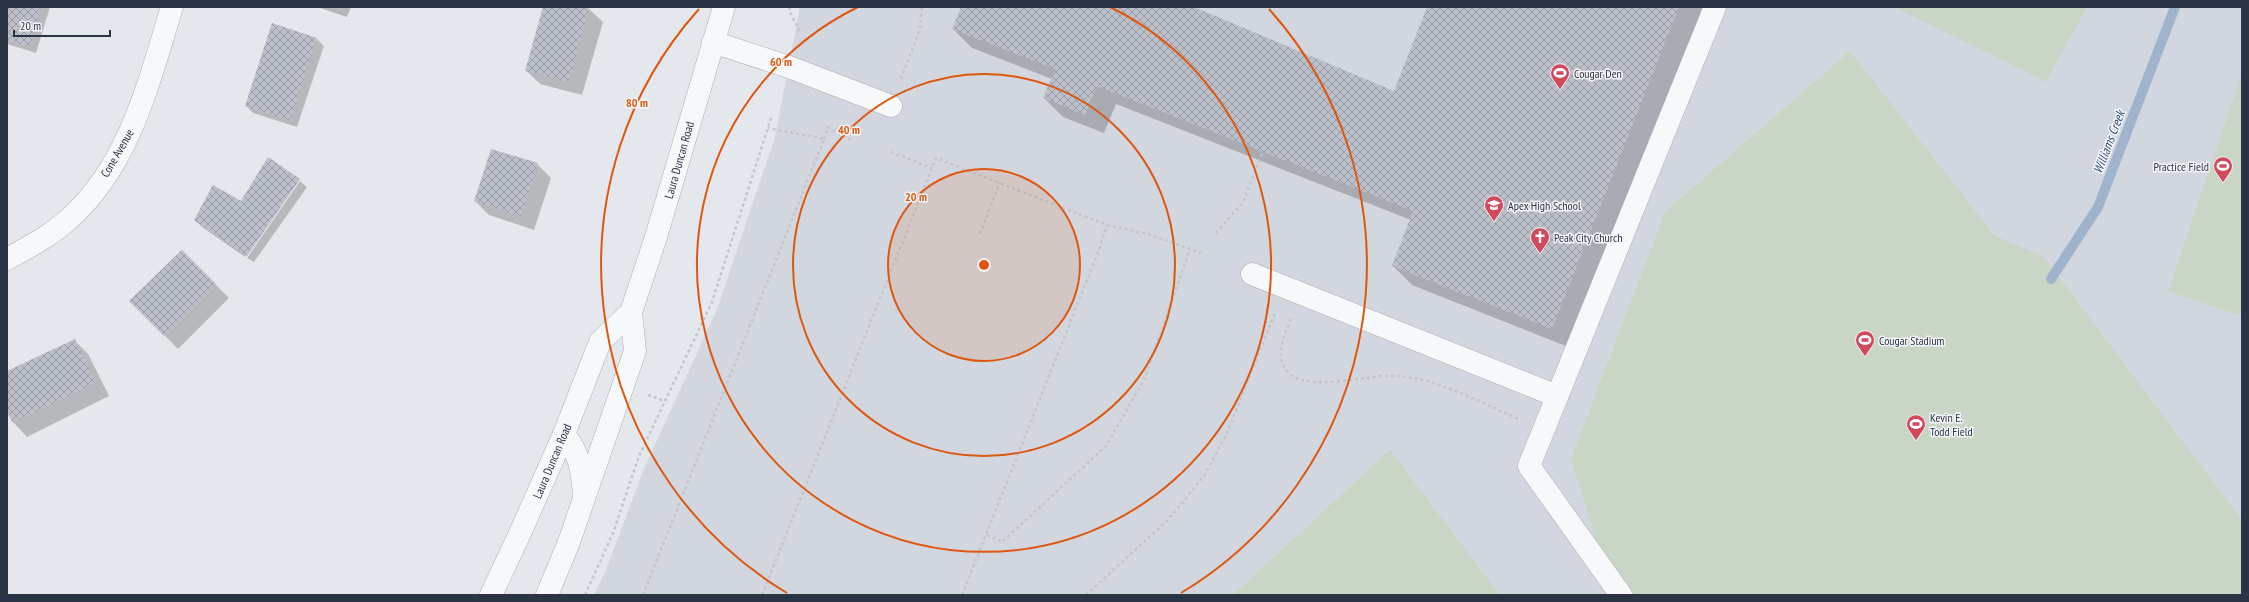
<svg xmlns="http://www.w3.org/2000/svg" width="2249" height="602" viewBox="0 0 2249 602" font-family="'PT Sans Narrow',sans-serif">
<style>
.built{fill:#d2d6de}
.garden{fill:#c9d6c5}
.shadow{fill:#0003}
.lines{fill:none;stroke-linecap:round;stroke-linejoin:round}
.stream{stroke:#9fb4cc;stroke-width:10}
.building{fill:url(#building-cross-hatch)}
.minor-casing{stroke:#a9aeb7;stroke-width:23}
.path{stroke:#c2c5cb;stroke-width:2.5;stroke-dasharray:3 3;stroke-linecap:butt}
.minor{stroke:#f7f8fa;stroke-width:22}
.ring{fill:none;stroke:#df570f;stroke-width:2}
.labels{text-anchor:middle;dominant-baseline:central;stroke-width:3;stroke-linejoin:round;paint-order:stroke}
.poi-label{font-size:12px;fill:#2b3445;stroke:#f4f6f9;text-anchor:start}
.street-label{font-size:12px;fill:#2b3445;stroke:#f4f6f9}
.water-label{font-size:13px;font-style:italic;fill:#34527a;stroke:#f4f6f9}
.centre{fill:#df570f;stroke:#f4f6f9;stroke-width:2}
.ring-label{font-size:12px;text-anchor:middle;font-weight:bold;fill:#df570f;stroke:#f4f6f9;stroke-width:3;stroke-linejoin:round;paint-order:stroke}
</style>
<defs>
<pattern id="building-cross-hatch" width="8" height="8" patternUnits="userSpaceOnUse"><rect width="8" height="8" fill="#bbc0ca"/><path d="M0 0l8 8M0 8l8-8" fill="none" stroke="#989da6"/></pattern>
</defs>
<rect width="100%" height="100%" fill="#e4e7ec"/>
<path class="built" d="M800,7H2242V595H594L606,570L644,469L718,307L775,137Z"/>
<path class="garden" d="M1894,7H2087L2046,82Z
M1850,51L1994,235L2043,256L2242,520V595H1613L1571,459L1665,212Z
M2242,74V316L2168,291Z
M1390,450L1500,595H1233Z"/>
<path class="shadow" d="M7,7H50L36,53L7,44Z
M317,7H351L347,17Z
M544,7H582L589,9L603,22L582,95L540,84L526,70Z
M962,7H1192L1395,92L1428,7H1706L1571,348L1412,285L1393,266L1411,220L1116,104L1104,133L1063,117L1044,98L1052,79L972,48L953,29Z
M317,39L324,46L297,127L253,113L246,106Z
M537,164L551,178L534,230L489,215L475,201Z
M299,180L245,257L202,227L195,220Z
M300,181L307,187L254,262L247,258Z
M182,251L229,298L178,349L131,301Z
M74,340L88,354L109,396L27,437L14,423L7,410V372Z"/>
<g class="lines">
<path class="stream" d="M2051,279L2098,207L2175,7"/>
</g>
<path class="building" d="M7,7H41L30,47L7,40Z
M543,7L589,8L569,82L525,71Z
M961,7H1194L1394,91L1427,7H1679L1552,329L1392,266L1413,211L1097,86L1085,115L1043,98L1055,69L952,29Z
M272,23L317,38L290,121L245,106Z
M491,149L538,163L521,216L474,201Z
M268,157L300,179L247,256L194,220L213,185L241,201Z
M182,250L216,284L164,336L129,301Z
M75,339L96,382L13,423L7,412V371Z"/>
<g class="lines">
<defs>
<path id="minor" d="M713,42L789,67L891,106
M7,259C29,247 52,235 70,218C130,164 149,81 172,7
M1252,274L1557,396
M564,434C579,452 582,470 584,494
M491,595L521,531L564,434L600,342L631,312L656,237L724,7
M547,595L569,542L635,351L631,312
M1621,595L1529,466L1715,7"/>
</defs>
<use href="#minor" class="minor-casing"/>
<path class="path" d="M790,7L789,10L801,34
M901,79L920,29L922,7
M824,139L828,127L851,140
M891,152L932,168
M1216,233L1243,202L1263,151
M980,234L1000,182
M1291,319C1284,337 1273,357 1289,373C1309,393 1368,374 1396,376C1434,377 1484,404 1519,419
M648,395L665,401
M987,535L1002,542L1106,446L1144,380L1190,249
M585,595L613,533L639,456L712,302L772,115
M643,595L824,139L768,128
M762,595L936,158L1107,225L1148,234L1201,253
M962,595L1099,250L1107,225
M1086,595L1168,520L1204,476L1227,433L1275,313"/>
<use href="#minor" class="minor"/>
</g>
<circle cx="984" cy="265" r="96" fill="#df570f" fill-opacity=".12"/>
<g class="ring">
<circle cx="984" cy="265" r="96"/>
<circle cx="984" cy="265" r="191"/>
<path d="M1110 7A287 287 0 1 1 858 7"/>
<path d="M787 593A383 383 0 0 1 699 9M1269 9A383 383 0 0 1 1181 593"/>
</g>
<defs>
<symbol id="stadium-pin" viewBox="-11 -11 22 30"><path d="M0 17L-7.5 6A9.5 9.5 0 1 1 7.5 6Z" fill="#d1495b" stroke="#f4f6f9"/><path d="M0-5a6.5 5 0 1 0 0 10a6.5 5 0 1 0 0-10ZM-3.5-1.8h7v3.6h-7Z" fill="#fff"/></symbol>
<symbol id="school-pin" viewBox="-11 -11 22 30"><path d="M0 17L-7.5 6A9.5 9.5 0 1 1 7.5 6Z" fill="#d1495b" stroke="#f4f6f9"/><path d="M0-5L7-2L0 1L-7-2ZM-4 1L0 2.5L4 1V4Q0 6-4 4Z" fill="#fff"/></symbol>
<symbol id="church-pin" viewBox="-11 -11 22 30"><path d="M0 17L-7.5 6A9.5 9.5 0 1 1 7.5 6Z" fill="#d1495b" stroke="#f4f6f9"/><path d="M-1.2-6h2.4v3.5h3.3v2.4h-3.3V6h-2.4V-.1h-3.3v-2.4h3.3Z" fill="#fff"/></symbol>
</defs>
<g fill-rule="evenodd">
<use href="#stadium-pin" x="1549" y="62" width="22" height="30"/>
<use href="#stadium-pin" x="2212" y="155" width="22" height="30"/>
<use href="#school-pin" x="1483" y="194" width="22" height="30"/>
<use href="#church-pin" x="1529" y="226" width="22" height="30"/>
<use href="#stadium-pin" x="1854" y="329" width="22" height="30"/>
<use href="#stadium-pin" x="1905" y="413" width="22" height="30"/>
</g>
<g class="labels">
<g class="poi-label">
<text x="1574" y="73">Cougar Den</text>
<text x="2209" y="166" text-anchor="end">Practice Field</text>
<text x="1508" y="205">Apex High School</text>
<text x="1554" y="237">Peak City Church</text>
<text x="1879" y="340">Cougar Stadium</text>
<text x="1930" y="417">Kevin E.<tspan x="1930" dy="14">Todd Field</tspan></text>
</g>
<g class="street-label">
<text transform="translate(117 153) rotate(-60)">Cone Avenue</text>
<text transform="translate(679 160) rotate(-74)">Laura Duncan Road</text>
<text transform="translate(552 461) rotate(-67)">Laura Duncan Road</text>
</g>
<g class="water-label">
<text transform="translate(2109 142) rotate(-69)">Williams Creek</text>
</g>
</g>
<circle cx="984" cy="265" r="6" class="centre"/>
<g class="ring-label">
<text x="781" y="66">60 m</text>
<text x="637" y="107">80 m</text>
<text x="849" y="134">40 m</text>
<text x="916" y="201">20 m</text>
</g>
<rect width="2249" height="602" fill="none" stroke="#2b3445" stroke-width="16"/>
<path d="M14 30v6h96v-6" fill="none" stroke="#2b3445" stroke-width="2"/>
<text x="20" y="30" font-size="12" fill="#2b3445" stroke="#f4f6f9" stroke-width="3" paint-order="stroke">20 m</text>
</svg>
